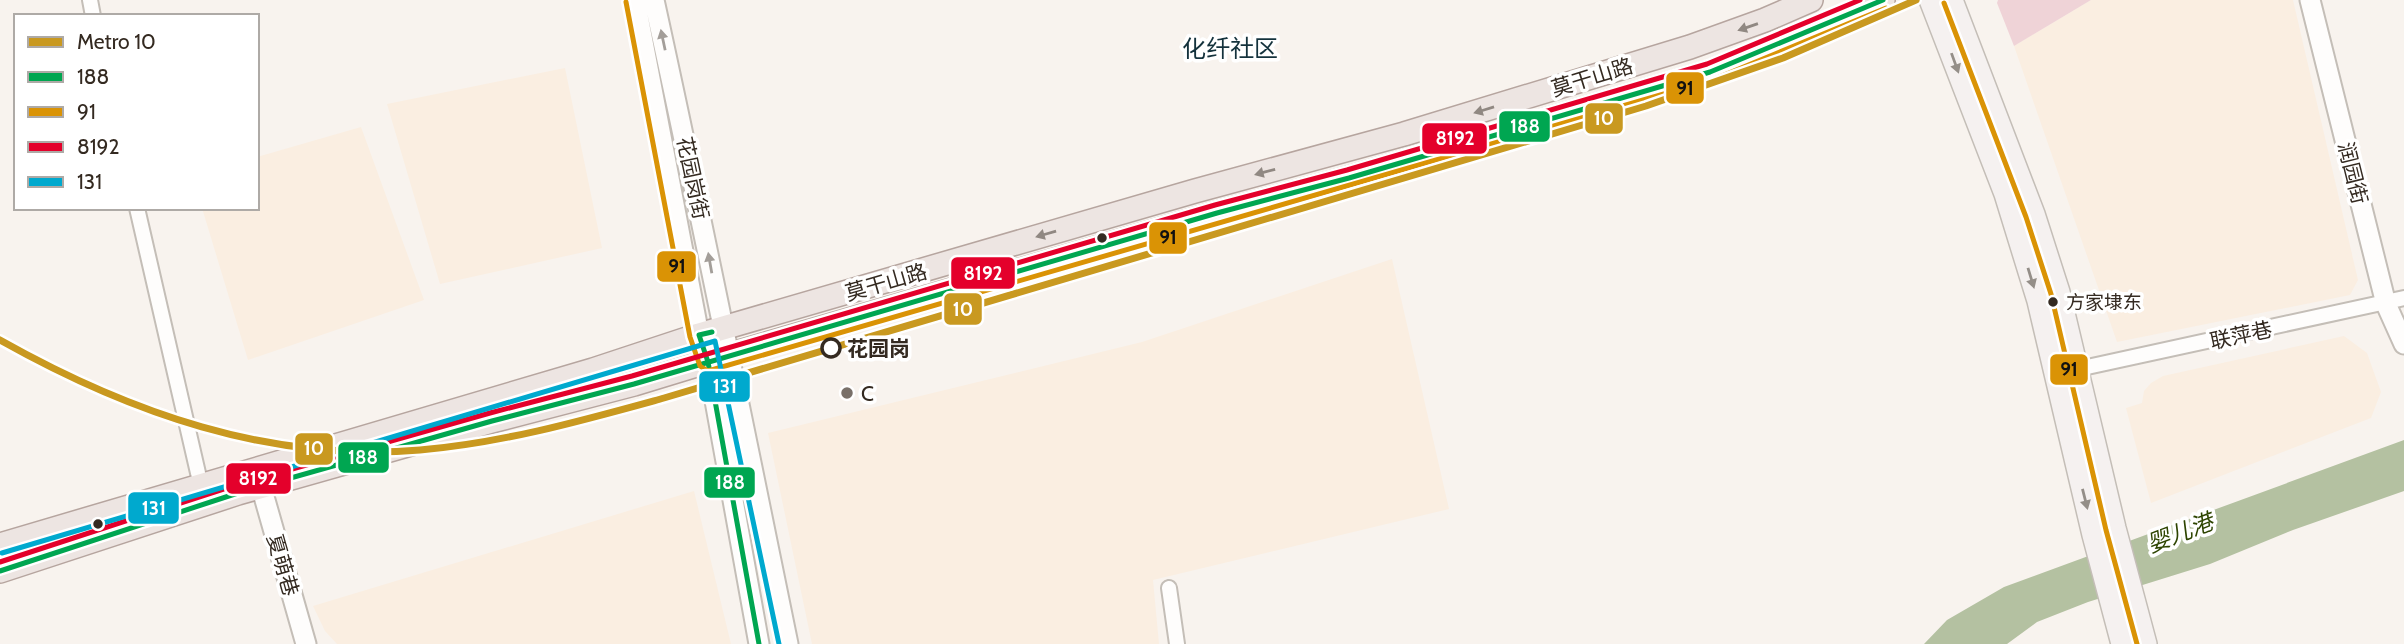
<svg xmlns="http://www.w3.org/2000/svg" width="2404" height="644" viewBox="0 0 2404 644" font-family="Cabin,'Noto Sans SC',sans-serif">
<style>
.built{fill:#faeee1}
.green{fill:#efd3d7}
.water{fill:#b4c1a1}
.lines{fill:none;stroke-linecap:round;stroke-linejoin:round}
.minor-casing{stroke:#c4beb7;stroke-width:18}
.tertiary-casing{stroke:#c4beb7;stroke-width:23}
.secondary-casing{stroke:#c4beb7;stroke-width:24}
.primary-casing{stroke:#b6a59f;stroke-width:26}
.minor{stroke:#fefdfc;stroke-width:14}
.tertiary{stroke:#fefdfc;stroke-width:19}
.secondary{stroke:#f5f1f0;stroke-width:21}
.primary{stroke:#ede5e2;stroke-width:23}
.bus-1-casing{stroke:#fff;stroke-width:10}
.bus-2-casing{stroke:#fff;stroke-width:10}
.bus-3-casing{stroke:#fff;stroke-width:10}
.bus-4-casing{stroke:#fff;stroke-width:10}
.bus-1{stroke:#00a651;stroke-width:5}
.bus-2{stroke:#da9305;stroke-width:5}
.bus-3{stroke:#e4002b;stroke-width:5}
.bus-4{stroke:#00a9ce;stroke-width:5}
.metro-1-casing{stroke:#fff;stroke-width:12}
.metro-1{stroke:#c99920;stroke-width:7}
.oneway{fill:#908882}
.oneway2{fill:#a39e99}
.oneway3{fill:#948e88}
.bus-dot{fill:#342a21;stroke:#fff;stroke-width:2.5}
.stop-dot{fill:#fff;stroke:#342a21;stroke-width:3.5}
.poi-dot{fill:#797069;stroke:#fff;stroke-width:2.5}
.labels{text-anchor:middle;dominant-baseline:central;stroke-width:7;stroke-linejoin:round;paint-order:stroke}
.bus-label{font-size:19px;fill:#342a21;stroke:#fff;text-anchor:start}
.street-label{font-size:21px;fill:#342a21;stroke:#fff}
.stop-label{font-size:21px;font-weight:bold;fill:#342a21;stroke:#fff;text-anchor:start}
.poi-label{font-size:21px;fill:#342a21;stroke:#fff;text-anchor:start}
.water-label{font-size:23px;font-style:italic;fill:#2d4400;stroke:#fff}
.quarter-label{font-size:24px;fill:#14323c;stroke:#fff}
.line-badge{stroke:#fff;stroke-width:2.5}
.badge-label{font-size:19px;text-anchor:middle;font-weight:bold;fill:#fff}
.pale-badge-label{font-size:19px;text-anchor:middle;font-weight:bold;fill:#111}
</style>
<rect width="100%" height="100%" fill="#f8f3ee"/>
<path class="built" d="M2091,0H2293L2358,280L2350,295L2117,342L2014,46Z
M565,68L602,248L440,284L387,104Z
M361,127L424,300L248,360L202,208H257V157Z
M1392,259L1449,509L1153,580L1159,644H812L768,433L1142,342Z
M2344,336L2367,353L2381,392L2371,418L2151,503L2126,408L2142,403L2144,391L2151,383L2163,376Z
M694,491L731,644H337L325,631L313,606Z"/>
<path class="green" d="M1998,0H2091L2014,46L1997,3Z"/>
<path class="water" d="M2404,440V491L2293,530L2210,564L2088,602L2037,622L2007,644H1924L1947,620L2004,587Z"/>
<g class="lines">
<defs>
<path id="minor" d="M90,0L93,16
M137,208L201,486
M2078,369L2404,298
M1169,588L1177,644"/>
<path id="tertiary" d="M635,0L699,335L708,362L759,644
M654,0C701,214 744,429 788,644
M2310,0L2386,304L2404,344
M261,486L306,644"/>
<path id="secondary" d="M1930,0L2005,194L2038,301L2093,535L2122,644
M1952,0L2034,214L2059,292L2115,528L2146,644"/>
<path id="primary" d="M0,545L593,370L699,335L1195,191L1404,134L1690,47L1765,20L1811,0
M0,571L238,493L492,421L634,384L729,355L1217,213L1349,178L1710,72L1883,0"/>
</defs>
<use href="#minor" class="minor-casing"/>
<use href="#tertiary" class="tertiary-casing"/>
<use href="#secondary" class="secondary-casing"/>
<use href="#primary" class="primary-casing"/>
<use href="#minor" class="minor"/>
<use href="#tertiary" class="tertiary"/>
<use href="#secondary" class="secondary"/>
<use href="#primary" class="primary"/>
<defs>
<path id="bus-1" d="M712,332L699,335L708,362L759,644
M0,571L238,493L492,421L634,384L1217,213L1349,178L1710,72L1883,0"/>
<path id="bus-2" d="M626,2L690,337L700,366L708,371L1712,80L1886,8
M1944,3L2026,217L2051,294L2106,530L2137,644"/>
<path id="bus-3" d="M0,562L236,485L490,413L632,376L1215,205L1347,170L1707,64L1860,0"/>
<path id="bus-4" d="M2,553L715,341L779,644"/>
</defs>
<use href="#bus-1" class="bus-1-casing"/>
<use href="#bus-2" class="bus-2-casing"/>
<use href="#bus-3" class="bus-3-casing"/>
<use href="#bus-4" class="bus-4-casing"/>
<use href="#bus-1" class="bus-1"/>
<use href="#bus-2" class="bus-2"/>
<use href="#bus-3" class="bus-3"/>
<use href="#bus-4" class="bus-4"/>
<defs>
<path id="metro-1" d="M0,340C128,412 270,463 420,450C503,443 584,420 664,398L1646,106L1783,58L1916,0"/>
</defs>
<use href="#metro-1" class="metro-1-casing"/>
<use href="#metro-1" class="metro-1"/>
</g>
<defs><path id="oneway-solid" d="M-6-.8H1V-3.2L6.5 0L1 3.2V.8H-6Z" transform="scale(1.75)"/></defs>
<g class="oneway">
<use href="#oneway-solid" transform="translate(1748 27) rotate(161)"/>
<use href="#oneway-solid" transform="translate(1484 110) rotate(163)"/>
<use href="#oneway-solid" transform="translate(1265 172) rotate(165)"/>
<use href="#oneway-solid" transform="translate(1046 234) rotate(164)"/>
</g>
<g class="oneway2">
<use href="#oneway-solid" transform="translate(663 40) rotate(-102)"/>
<use href="#oneway-solid" transform="translate(710 263) rotate(-100)"/>
</g>
<g class="oneway3">
<use href="#oneway-solid" transform="translate(1955 63) rotate(70)"/>
<use href="#oneway-solid" transform="translate(2031 278) rotate(73)"/>
<use href="#oneway-solid" transform="translate(2085 499) rotate(76)"/>
</g>
<g class="bus-dot">
<circle cx="1102" cy="238" r="6"/>
<circle cx="2053" cy="302" r="6"/>
<circle cx="98" cy="524" r="6"/>
</g>
<circle class="stop-dot" cx="831" cy="348" r="9"/>
<circle class="poi-dot" cx="847" cy="393" r="7"/>
<g class="labels">
<g class="bus-label">
<text x="2066" y="302">方家埭东</text>
</g>
<g class="street-label">
<text transform="translate(1592 77) rotate(-17)">莫干山路</text>
<text transform="translate(2353 173) rotate(76)">润园街</text>
<text transform="translate(693 178) rotate(78)">花园岗街</text>
<text transform="translate(886 282) rotate(-16)">莫干山路</text>
<text transform="translate(2241 335) rotate(-12)">联萍巷</text>
<text transform="translate(283 565) rotate(74)">夏萌巷</text>
</g>
<g class="stop-label">
<text x="847" y="348">花园岗</text>
</g>
<g class="poi-label">
<text x="861" y="393">C</text>
</g>
<g class="water-label">
<text transform="translate(2180 533) rotate(-21)">婴儿港</text>
</g>
<g class="quarter-label">
<text x="1230" y="48">化纤社区</text>
</g>
</g>
<g class="line-badge">
<rect x="1665" y="71" width="40" height="34" rx="7" fill="#da9305"/>
<rect x="1584" y="102" width="40" height="33" rx="7" fill="#c99920"/>
<rect x="1498" y="110" width="53" height="33" rx="7" fill="#00a651"/>
<rect x="1421" y="122" width="67" height="33" rx="7" fill="#e4002b"/>
<rect x="1148" y="221" width="40" height="34" rx="7" fill="#da9305"/>
<rect x="656" y="250" width="41" height="33" rx="7" fill="#da9305"/>
<rect x="950" y="256" width="66" height="34" rx="7" fill="#e4002b"/>
<rect x="943" y="292" width="40" height="34" rx="7" fill="#c99920"/>
<rect x="2049" y="353" width="40" height="33" rx="7" fill="#da9305"/>
<rect x="698" y="370" width="53" height="33" rx="7" fill="#00a9ce"/>
<rect x="294" y="432" width="40" height="34" rx="7" fill="#c99920"/>
<rect x="337" y="441" width="53" height="33" rx="7" fill="#00a651"/>
<rect x="225" y="462" width="67" height="33" rx="7" fill="#e4002b"/>
<rect x="703" y="466" width="53" height="33" rx="7" fill="#00a651"/>
<rect x="127" y="491" width="53" height="34" rx="7" fill="#00a9ce"/>
</g>
<g class="badge-label">
<text x="1604" y="125">10</text>
<text x="1525" y="133">188</text>
<text x="1455" y="145">8192</text>
<text x="983" y="280">8192</text>
<text x="963" y="316">10</text>
<text x="725" y="393">131</text>
<text x="314" y="455">10</text>
<text x="363" y="464">188</text>
<text x="258" y="485">8192</text>
<text x="730" y="489">188</text>
<text x="154" y="515">131</text>
</g>
<g class="pale-badge-label">
<text x="1685" y="95">91</text>
<text x="1168" y="244">91</text>
<text x="677" y="273">91</text>
<text x="2069" y="376">91</text>
</g>
<rect x="14" y="14" width="245" height="196" fill="#ffffff" stroke="#aeaaa6" stroke-width="2"/>
<rect x="28" y="37" width="35" height="10" fill="#c99920" stroke="#aeaaa6" stroke-width="2"/>
<text x="77" y="49" font-size="21" fill="#342a21">Metro 10</text>
<rect x="28" y="72" width="35" height="10" fill="#00a651" stroke="#aeaaa6" stroke-width="2"/>
<text x="77" y="84" font-size="21" fill="#342a21">188</text>
<rect x="28" y="107" width="35" height="10" fill="#da9305" stroke="#aeaaa6" stroke-width="2"/>
<text x="77" y="119" font-size="21" fill="#342a21">91</text>
<rect x="28" y="142" width="35" height="10" fill="#e4002b" stroke="#aeaaa6" stroke-width="2"/>
<text x="77" y="154" font-size="21" fill="#342a21">8192</text>
<rect x="28" y="177" width="35" height="10" fill="#00a9ce" stroke="#aeaaa6" stroke-width="2"/>
<text x="77" y="189" font-size="21" fill="#342a21">131</text>
</svg>
